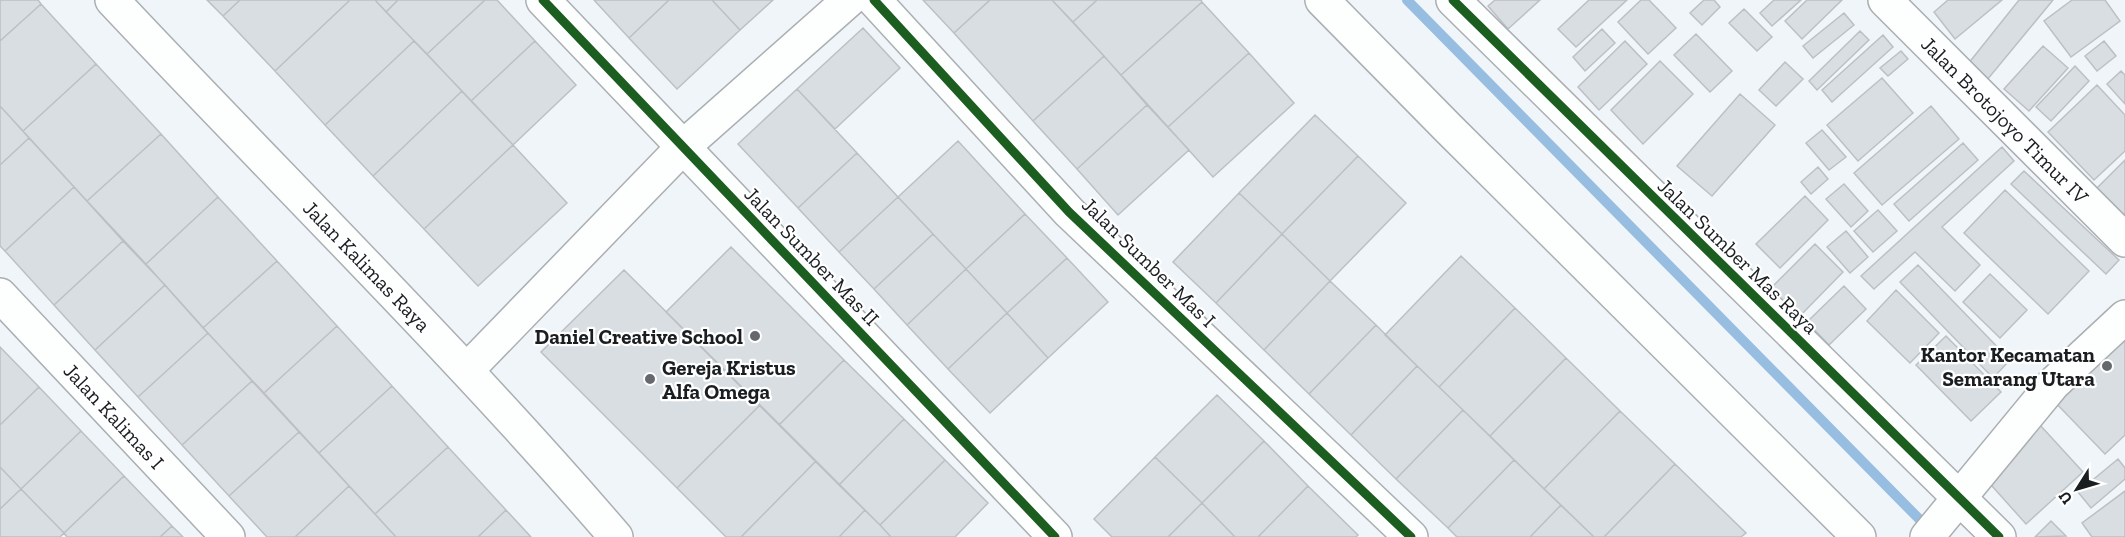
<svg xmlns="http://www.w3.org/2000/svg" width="2125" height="537" viewBox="0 0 2125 537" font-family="'Zilla Slab',serif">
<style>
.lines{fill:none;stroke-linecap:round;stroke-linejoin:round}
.stream{stroke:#97bde1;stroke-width:10}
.building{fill:#d9dee2;stroke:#bcc0c4;stroke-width:1.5}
.minor-casing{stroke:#abafb2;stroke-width:36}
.tertiary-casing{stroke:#abafb2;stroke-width:36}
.minor{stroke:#fdfefe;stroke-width:33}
.tertiary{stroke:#fdfefe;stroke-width:33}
.cycleway-casing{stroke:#fff;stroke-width:13}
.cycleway{stroke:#1b5e20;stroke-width:9}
.poi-dot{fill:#65696d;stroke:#fff;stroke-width:2}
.labels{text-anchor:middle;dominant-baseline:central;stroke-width:4.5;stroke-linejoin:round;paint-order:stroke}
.street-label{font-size:21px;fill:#1a1e21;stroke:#fff}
.poi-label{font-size:21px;font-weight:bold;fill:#1a1e21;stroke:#fff;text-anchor:end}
</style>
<rect width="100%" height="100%" fill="#f0f5fa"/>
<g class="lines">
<path class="stream" d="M1407,0L1929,529"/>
</g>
<path class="building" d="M0,0H38L41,4L0,41Z
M207,0H240L223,16Z
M240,0H350L275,71L223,16Z
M350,0H375L414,41L325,125L275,71Z
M375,0H398L386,12Z
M398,0H485L427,54L386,12Z
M485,0H497L535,41L471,101L427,54Z
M594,0H669L629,38Z
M669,0H712L740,30L677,89L629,38Z
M712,0H773L740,30Z
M923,0H990L954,33Z
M990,0H1052L1104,56L1033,121L954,33Z
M1052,0H1097L1073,22Z
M1097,0H1201L1202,2L1121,75L1073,22Z
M1495,0H1540L1508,29L1488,6Z
M1589,0H1627L1576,47L1558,29Z
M1641,0H1649L1676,28L1648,54L1618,22Z
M1704,0H1714L1720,7L1702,25L1690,13Z
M1774,0H1801L1772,26L1760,13Z
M1807,0H1842L1802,39L1785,21Z
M1948,0H2002L1955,39L1934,12Z
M2019,0H2053L1987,80L1968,64Z
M2072,0H2105L2120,21L2071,57L2044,21Z
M1202,2L1249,53L1168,127L1121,75Z
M41,4L96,64L23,131L0,106V41Z
M1744,9L1772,37L1757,51L1729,23Z
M1844,13L1854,25L1813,58L1803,46Z
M863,28L900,68L835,129L797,89Z
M1602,29L1615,43L1585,71L1573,57Z
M1860,31L1869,40L1817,90L1809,81Z
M1696,34L1732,71L1710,92L1674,55Z
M1883,35L1893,47L1832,102L1822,90Z
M414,41L462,91L373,176L325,125Z
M535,41L576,85L513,145L471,101Z
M1625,41L1647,64L1599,110L1578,87Z
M2104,41L2116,56L2097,71L2085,56Z
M2043,46L2068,68L2029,111L2004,89Z
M1901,51L1908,59L1888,76L1880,68Z
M1249,53L1294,103L1213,177L1168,127Z
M1104,56L1147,105L1077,169L1033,121Z
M1660,61L1693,94L1643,144L1611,110Z
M1785,62L1803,79L1776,106L1759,90Z
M96,64L161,134L87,201L23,131Z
M2075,66L2089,81L2051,121L2036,107Z
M2121,71L2125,75V104L2107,84Z
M1882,78L1913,113L1858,161L1827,125Z
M2097,85L2125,115V151L2094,180L2048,132Z
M797,89L857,153L798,208L738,144Z
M462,91L513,145L424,229L373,176Z
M1740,94L1775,125L1712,196L1677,166Z
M1147,105L1189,150L1118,215L1077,169Z
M0,106L29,138L0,165Z
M1931,106L1959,139L1882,205L1854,173Z
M1315,115L1358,156L1282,234L1239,193Z
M1822,130L1846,157L1829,170L1806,143Z
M161,134L218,197L146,264L87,201Z
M29,138L74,187L5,251L0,246V165Z
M958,141L1025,214L966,269L898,197Z
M1963,143L1978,160L1909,221L1894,204Z
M513,145L567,203L478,286L424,229Z
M2002,147L2014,161L1942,227L1980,265L1955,291L1915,252L1874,289L1861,276Z
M857,153L898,197L839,252L798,208Z
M1358,156L1406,203L1330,281L1282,234Z
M2125,160V220L2096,189Z
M1818,167L1828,179L1811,194L1801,182Z
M2024,171L2119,260L2106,274L2011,184Z
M1844,184L1868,211L1851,227L1826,199Z
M74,187L123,241L54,305L5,251Z
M2005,190L2089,271L2048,314L1964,233Z
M1239,193L1282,234L1216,303L1173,262Z
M1805,196L1828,220L1780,268L1756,244Z
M218,197L277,261L203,328L146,264Z
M898,197L933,234L874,289L839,252Z
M1878,210L1897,231L1873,252L1854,231Z
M1025,214L1067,258L1007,313L966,269Z
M1846,231L1868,257L1850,273L1827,247Z
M933,234L966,269L907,325L874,289Z
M1282,234L1330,281L1264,350L1216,303Z
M123,241L165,285L95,350L54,305Z
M1815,244L1843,272L1797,319L1768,291Z
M731,247L844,360L779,425L666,312Z
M1461,256L1515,308L1439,387L1385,335Z
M1067,258L1108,302L1048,358L1007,313Z
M277,261L337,326L264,393L203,328Z
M1918,265L2010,360L1993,378L1900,282Z
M966,269L1007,313L948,369L907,325Z
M624,270L760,405L677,488L541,352Z
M1990,274L2027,310L2000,338L1963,302Z
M1330,281L1376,325L1309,394L1264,350Z
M165,285L208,333L138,397L95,350Z
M1844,286L1866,309L1829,345L1807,322Z
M1896,290L1939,333L1910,363L1867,321Z
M1515,308L1566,358L1490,436L1439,387Z
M1007,313L1048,358L990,413L948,369Z
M1376,325L1417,366L1351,435L1309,394Z
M337,326L392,386L319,453L264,393Z
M2125,332V435L2105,454L2053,400Z
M208,333L252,381L182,445L138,397Z
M1946,336L2001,392L1971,421L1916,365Z
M0,347L39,387L0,425Z
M1566,358L1620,411L1544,489L1490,436Z
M844,360L904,419L839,485L779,425Z
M1417,366L1463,410L1396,479L1351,435Z
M252,381L299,432L229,496L182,445Z
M392,386L448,447L375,514L319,453Z
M39,387L81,431L21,489L0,467V425Z
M1217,395L1264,441L1202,503L1155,457Z
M760,405L816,461L741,537H726L677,488Z
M1463,410L1514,460L1448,528L1396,479Z
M1620,411L1675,464L1604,537H1594L1544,489Z
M904,419L945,460L880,525L839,485Z
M2040,425L2083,472L2026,524L1984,477Z
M81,431L124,476L64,533L21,489Z
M299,432L349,486L295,537H267L229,496Z
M1264,441L1308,486L1258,537H1235L1202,503Z
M448,447L506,510L478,537H396L375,514Z
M1155,457L1202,503L1168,537H1112L1094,519Z
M2118,459L2125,468V479L2091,508L2078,492Z
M945,460L988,503L955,537H891L880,525Z
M1514,460L1561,505L1530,537H1457L1448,528Z
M816,461L865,510L839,537H741Z
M1675,464L1746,533L1741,537H1604Z
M0,467L21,489L0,509Z
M124,476L172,526L160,537H67L64,533Z
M349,486L396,537H295Z
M1308,486L1358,535L1356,537H1258Z
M21,489L64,533L60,537H0V509Z
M2125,491V537H2092L2082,523Z
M1202,503L1235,537H1168Z
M1561,505L1594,537H1530Z
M506,510L531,537H478Z
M865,510L880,525L891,537H839Z
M2051,521L2066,536L2035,537Z
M172,526L183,537H160Z"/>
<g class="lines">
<defs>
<path id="minor" d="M112,0C280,179 456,351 616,537
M543,0L1055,537
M874,0L1069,212L1411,537
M1885,0L2125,240
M0,295L228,537
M467,370L683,147L849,0
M1927,537L2053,384L2125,317"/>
<path id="tertiary" d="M1322,0L1448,128L1859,537
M1453,0L1999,537"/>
</defs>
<use href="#minor" class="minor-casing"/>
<use href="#tertiary" class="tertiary-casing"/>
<use href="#minor" class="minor"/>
<use href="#tertiary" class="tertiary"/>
<defs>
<path id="cycleway" d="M543,0L1055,537
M874,0L1069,212L1411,537
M1453,0L1999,537"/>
</defs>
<use href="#cycleway" class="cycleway-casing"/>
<use href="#cycleway" class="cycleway"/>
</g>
<g class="poi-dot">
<circle cx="755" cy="336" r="6"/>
<circle cx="2107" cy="366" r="6"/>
<circle cx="650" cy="379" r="6"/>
</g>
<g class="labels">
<g class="street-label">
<text transform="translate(2005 120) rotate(45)">Jalan Brotojoyo Timur IV</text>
<text transform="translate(812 256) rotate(46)">Jalan Sumber Mas II</text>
<text transform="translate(1738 256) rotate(44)">Jalan Sumber Mas Raya</text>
<text transform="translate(1149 262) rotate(44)">Jalan Sumber Mas I</text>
<text transform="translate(367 266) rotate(46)">Jalan Kalimas Raya</text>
<text transform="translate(114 416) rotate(47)">Jalan Kalimas I</text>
</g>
<g class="poi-label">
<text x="743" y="336">Daniel Creative School</text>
<text x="2095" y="354">Kantor Kecamatan<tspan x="2095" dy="24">Semarang Utara</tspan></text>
<text x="662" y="367" text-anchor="start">Gereja Kristus<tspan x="662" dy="24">Alfa Omega</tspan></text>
</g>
</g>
<g transform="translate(2077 489) rotate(233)" stroke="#ffffff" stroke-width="4.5" paint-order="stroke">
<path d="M0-4.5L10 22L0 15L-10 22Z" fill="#1a1e21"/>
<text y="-9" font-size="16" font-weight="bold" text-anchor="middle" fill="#1a1e21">U</text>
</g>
</svg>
